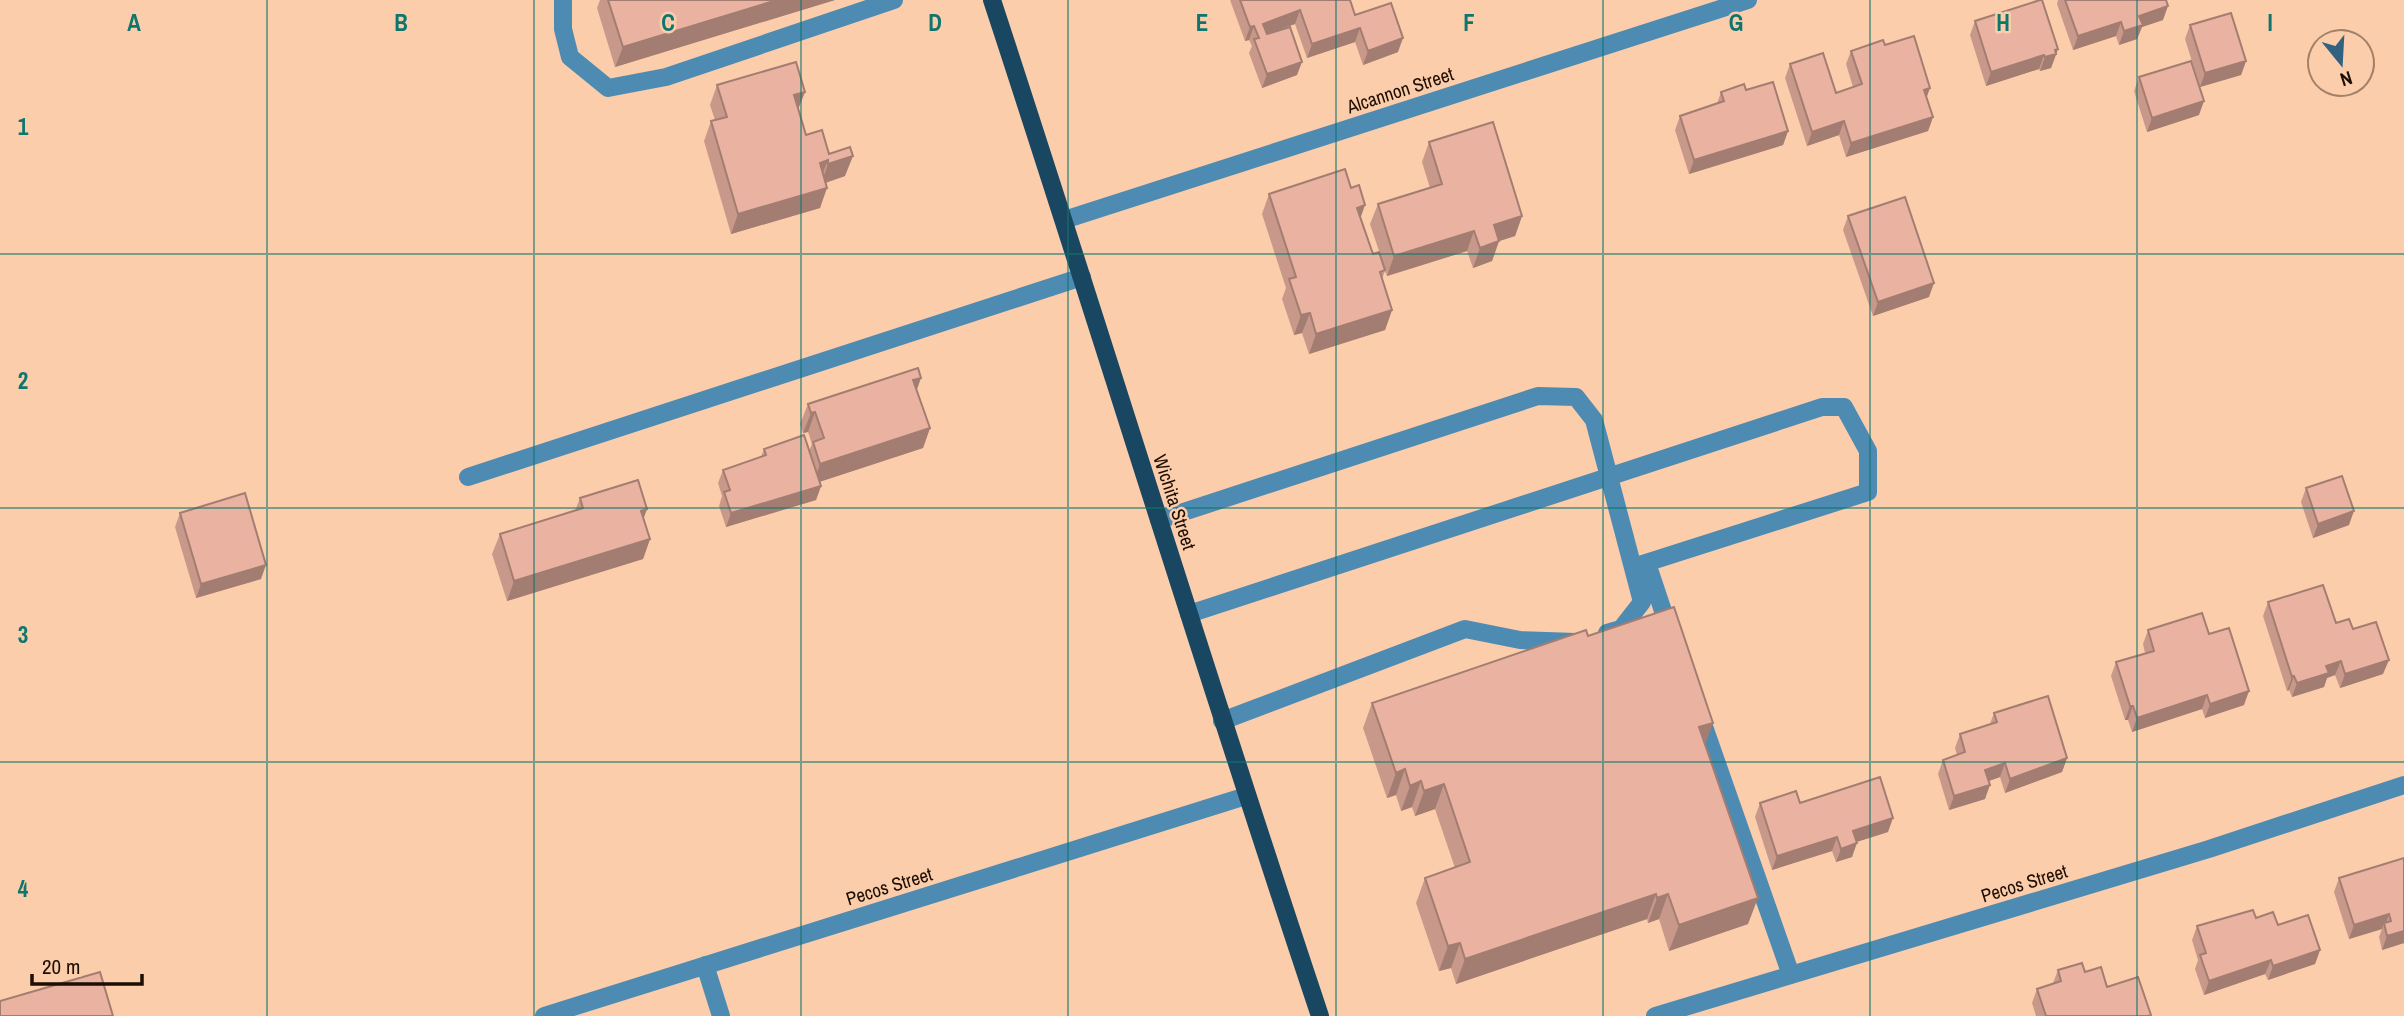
<svg xmlns="http://www.w3.org/2000/svg" width="2404" height="1016" viewBox="0 0 2404 1016" font-family="'Archivo Narrow',sans-serif">
<style>
.lines{fill:none;stroke-linecap:round;stroke-linejoin:round}
.minor{stroke:#4e8bb2;stroke-width:18}
.major{stroke:#194660;stroke-width:18}
.wall{fill:#c8998a}
.shaded-wall{fill:#a37d71}
.building{fill:#e9b2a1;stroke:#a37d71;stroke-width:2}
.grid{fill:none;stroke:#0f766e;stroke-width:2;stroke-opacity:0.55}
.labels{text-anchor:middle;dominant-baseline:central;stroke-width:5;stroke-linejoin:round;paint-order:stroke}
.street-label{font-size:19px;fill:#1d0e03;stroke:#fbcdab}
.grid-label{font-size:23px;text-anchor:middle;font-weight:bold;fill:#0f766e;stroke:#fbcdab;stroke-width:5;stroke-linejoin:round;paint-order:stroke}
</style>
<rect width="100%" height="100%" fill="#fbcdab"/>
<g class="lines">
<path class="minor" d="M563,0V29L570,57L608,88L666,77L894,0
M1064,220L1748,0
M468,477L1082,277
M1159,520L1538,396L1576,397L1594,420L1642,602L1621,629L1607,633
M1647,563L1670,632
M1189,614L1822,407H1844L1868,451V492L1633,567
M1701,718L1791,975
M1222,721L1465,629L1520,640L1576,642
M705,965L721,1016
M544,1016L1246,796
M1655,1016L2209,849L2404,785"/>
<path class="major" d="M992,0C1103,338 1207,679 1320,1016"/>
</g>
<path class="wall" d="M600,0H835L615,67L597,8Z
M1230,0H1350L1355,15L1398,52L1363,65L1355,42L1307,58L1295,24L1267,34L1297,75L1262,88L1249,53L1252,46L1249,40L1245,41Z
M2058,0H2065L2163,20L2142,27L2137,39L2119,45L2116,36L2073,50L2057,4Z
M1975,21L2058,49L2051,68L2040,71L2039,69L1986,86L1970,35Z
M2190,25L2246,61L2241,75L2200,87L2185,39Z
M1885,45L1927,98L1933,117L1928,131L1846,157L1839,135L1807,146L1785,78L1790,64L1836,93L1853,87L1846,64L1851,51Z
M2139,77L2199,115L2147,132L2134,91Z
M717,85L805,92L798,109L806,135L829,154L845,176L826,183L820,208L731,234L704,141L711,121L715,120L710,105Z
M1746,90L1788,131L1783,145L1689,174L1675,130L1680,116L1717,104L1721,92Z
M1429,142L1522,216L1515,236L1499,241L1492,261L1473,268L1467,251L1387,276L1385,271L1382,279L1392,310L1385,330L1309,354L1302,333L1294,335L1282,299L1286,288L1262,214L1269,194L1361,217L1373,254H1380L1370,224L1378,204L1430,188L1422,162Z
M1848,216L1929,297L1873,316L1843,230Z
M917,389L930,428L923,448L819,482L821,486L816,500L726,527L719,506L722,496L718,483L723,470L761,457L764,449L809,451L812,444L808,432L803,433L800,424L808,404Z
M2306,488L2349,525L2313,538L2301,502Z
M580,498L644,519L650,539L643,559L507,601L492,554L500,534L575,511Z
M180,513L261,579L196,598L175,527Z
M2268,602L2353,629L2383,674L2340,688L2335,675L2327,678L2324,687L2292,697L2289,690L2287,691L2263,616Z
M2148,630L2209,634L2244,705L2205,718L2202,709L2132,732L2128,720H2125L2111,676L2116,662L2145,653L2143,644Z
M1588,636L1705,744L1748,924L1669,951L1659,919L1648,923L1647,919L1456,984L1451,968L1439,971L1416,903L1425,878L1455,868L1435,809L1415,816L1412,807L1401,811L1396,795L1387,798L1363,728L1372,703Z
M1994,713L2067,758L2062,772L2005,793L2000,777L1989,781L1985,799L1949,810L1938,774L1943,760L1957,755L1955,748L1960,734L1990,724Z
M1760,803H1800L1888,832L1856,842L1852,857L1836,862L1832,851L1772,870L1755,817Z
M2404,858V943L2382,950L2379,937L2382,929L2349,939L2334,892L2339,878Z
M2256,918L2278,925L2320,950L2315,964L2268,980L2265,974L2204,995L2195,969L2198,960L2192,940L2197,926Z
M2058,970L2085,972L2151,1016H2036L2032,1003L2037,989L2053,983Z"/>
<path class="shaded-wall" d="M777,0H835L615,67L623,47Z
M2168,6L2163,20L2142,27L2137,39L2119,45L2124,31L2139,16Z
M1300,10L1295,24L1258,37L1263,24Z
M2121,22L2116,36L2073,50L2078,36Z
M1254,26L1249,40L1245,41L1250,27Z
M1360,28L1355,42L1307,58L1312,44Z
M1403,38L1398,52L1363,65L1368,51Z
M2058,49L2051,68L2040,71L2045,57Z
M2044,55L2039,69L1986,86L1991,72Z
M2246,61L2241,75L2200,87L2205,73Z
M1302,62L1297,75L1262,88L1267,74Z
M1930,88L1925,102L1924,90Z
M805,92L797,112L794,95Z
M2204,101L2199,115L2147,132L2152,118Z
M1933,117L1928,131L1846,157L1851,143Z
M1844,121L1839,135L1807,146L1812,132Z
M1788,131L1783,145L1689,174L1694,160Z
M853,156L845,176L821,184L828,164Z
M828,160L820,180V163Z
M827,188L820,208L731,234L738,214Z
M1365,205L1358,225L1357,208Z
M1522,216L1515,236L1487,245L1494,225Z
M1474,231L1467,251L1387,276L1394,256Z
M1499,241L1492,261L1473,268L1480,248Z
M1934,283L1929,297L1873,316L1878,302Z
M1392,310L1385,330L1309,354L1316,334Z
M1310,313L1302,333L1294,335L1301,315Z
M921,378L914,398L913,380Z
M815,412L808,432L803,433L811,413Z
M930,428L923,448L813,484L820,464Z
M821,486L816,500L726,527L731,513Z
M647,509L640,529L641,511Z
M2354,511L2349,525L2313,538L2318,524Z
M650,539L643,559L507,601L514,581Z
M266,565L261,579L196,598L201,584Z
M2389,660L2383,674L2340,688L2345,674Z
M2341,661L2335,675L2327,678L2324,687L2292,697L2297,683L2326,666Z
M2294,676L2289,690L2287,691L2292,677Z
M2249,691L2244,705L2205,718L2210,704Z
M2207,695L2202,709L2132,732L2137,718Z
M2130,706H2133L2128,720H2125Z
M1713,723L1704,748L1699,727Z
M2067,758L2062,772L2005,793L2010,779Z
M2005,763L2000,777L1980,784L1985,770Z
M1405,769L1396,795L1387,798L1396,773Z
M1421,781L1412,807L1401,811L1410,786Z
M1444,784L1435,809L1415,816L1424,791Z
M1990,785L1985,799L1949,810L1954,796Z
M1893,818L1888,832L1847,845L1853,831Z
M1837,837L1832,851L1772,870L1777,856Z
M1857,843L1852,857L1836,862L1841,849Z
M1656,894L1647,919L1456,984L1465,959Z
M1668,894L1659,919L1648,923L1657,898Z
M1758,898L1748,924L1669,951L1679,925Z
M2389,914L2385,926L2384,923L2382,929L2349,939L2354,925Z
M2404,931V943L2382,950L2387,936Z
M1460,943L1451,968L1439,971L1448,946Z
M2320,950L2315,964L2268,980L2273,966Z
M2271,960L2265,974L2204,995L2209,981Z"/>
<path class="building" d="M608,0H777L623,47Z
M1240,0H1350L1355,15L1391,3L1403,38L1368,51L1360,28L1312,44L1300,10L1263,24L1267,34L1290,27L1302,62L1267,74L1254,39L1259,38L1254,26L1250,27Z
M2040,0H2042L2058,49L2055,50L2056,54L2045,57L2044,55L1991,72L1975,21Z
M2065,0H2166L2168,6L2139,16L2143,25L2124,31L2121,22L2078,36Z
M2231,13L2246,61L2205,73L2190,25Z
M1914,36L1930,88L1924,90L1933,117L1851,143L1844,121L1812,132L1790,64L1823,53L1836,93L1862,84L1851,51L1883,40L1885,45Z
M2191,61L2204,101L2152,118L2139,77Z
M796,62L805,92L794,95L806,135L822,130L829,154L850,147L853,156L828,164V160L820,163L827,188L738,214L711,121L727,117L717,85Z
M1773,82L1788,131L1694,160L1680,116L1724,101L1721,92L1744,84L1746,90Z
M1493,122L1522,216L1494,225L1499,241L1480,248L1474,231L1394,256L1378,204L1442,184L1429,142Z
M1345,169L1351,188L1359,185L1365,205L1357,208L1373,254L1379,252L1385,270L1380,272L1392,310L1316,334L1310,313L1301,315L1289,279L1296,277L1269,194Z
M1905,197L1934,283L1878,302L1848,216Z
M918,368L921,378L913,380L930,428L820,464L813,442L824,438L815,412L811,413L808,404Z
M804,435L821,486L731,513L724,492L730,490L723,470L766,455L764,449Z
M2342,476L2354,511L2318,524L2306,488Z
M638,480L647,509L641,511L650,539L514,581L500,534L583,508L580,498Z
M245,493L266,565L201,584L180,513Z
M2323,585L2336,623L2349,619L2353,629L2376,622L2389,660L2345,674L2341,661L2326,666L2329,673L2297,683L2294,676L2292,677L2268,602Z
M1674,607L1713,723L1699,727L1758,898L1679,925L1668,894L1657,898L1656,894L1465,959L1460,943L1448,946L1425,878L1470,862L1444,784L1424,791L1421,781L1410,786L1405,769L1396,773L1372,703L1586,630L1588,636Z
M2202,613L2209,634L2229,628L2249,691L2210,704L2207,695L2137,718L2133,706H2130L2116,662L2154,651L2148,630Z
M2048,696L2067,758L2010,779L2005,763L1985,770L1990,785L1954,796L1943,760L1965,752L1960,734L1997,722L1994,713Z
M1880,777L1893,818L1853,831L1857,843L1841,849L1837,837L1777,856L1760,803L1796,791L1800,803Z
M2404,858V931L2387,936L2384,923L2391,921L2389,914L2354,925L2339,878Z
M2253,910L2256,918L2273,912L2278,925L2308,915L2320,950L2273,966L2271,960L2209,981L2200,955L2206,953L2197,926Z
M2082,963L2085,972L2101,967L2107,987L2138,977L2151,1015L2148,1016H2046L2037,989L2061,981L2058,970Z
M100,972L113,1016H0V1001Z"/>
<path class="grid" d="M267,0V1016M534,0V1016M801,0V1016M1068,0V1016M1336,0V1016M1603,0V1016M1870,0V1016M2137,0V1016M0,254H2404M0,508H2404M0,762H2404"/>
<g class="labels">
<g class="street-label">
<text transform="translate(1400 90) rotate(-18)">Alcannon Street</text>
<text transform="translate(1175 502) rotate(72)">Wichita Street</text>
<text transform="translate(2024 883) rotate(-17)">Pecos Street</text>
<text transform="translate(889 886) rotate(-17)">Pecos Street</text>
</g>
</g>
<g class="grid-label">
<text x="134" y="31">A</text>
<text x="401" y="31">B</text>
<text x="668" y="31">C</text>
<text x="935" y="31">D</text>
<text x="1202" y="31">E</text>
<text x="1469" y="31">F</text>
<text x="1736" y="31">G</text>
<text x="2003" y="31">H</text>
<text x="2270" y="31">I</text>
<text x="23" y="135">1</text>
<text x="23" y="389">2</text>
<text x="23" y="643">3</text>
<text x="23" y="897">4</text>
</g>
<g transform="translate(2341 63) rotate(162)"><circle r="33" fill="#fbcdab" stroke="#a28168" stroke-width="2"/>
<path d="M0-5L12 26L0 18L-12 26Z" fill="#326280"/>
<text y="-10" font-size="19" font-weight="bold" text-anchor="middle" fill="#1d0e03">N</text>
</g>
<path d="M32 974v10h110v-10" fill="none" stroke="#1d0e03" stroke-width="3.5"/>
<text x="42" y="974" font-size="21" fill="#1d0e03" stroke="#fbcdab" stroke-width="5" paint-order="stroke">20 m</text>
</svg>
